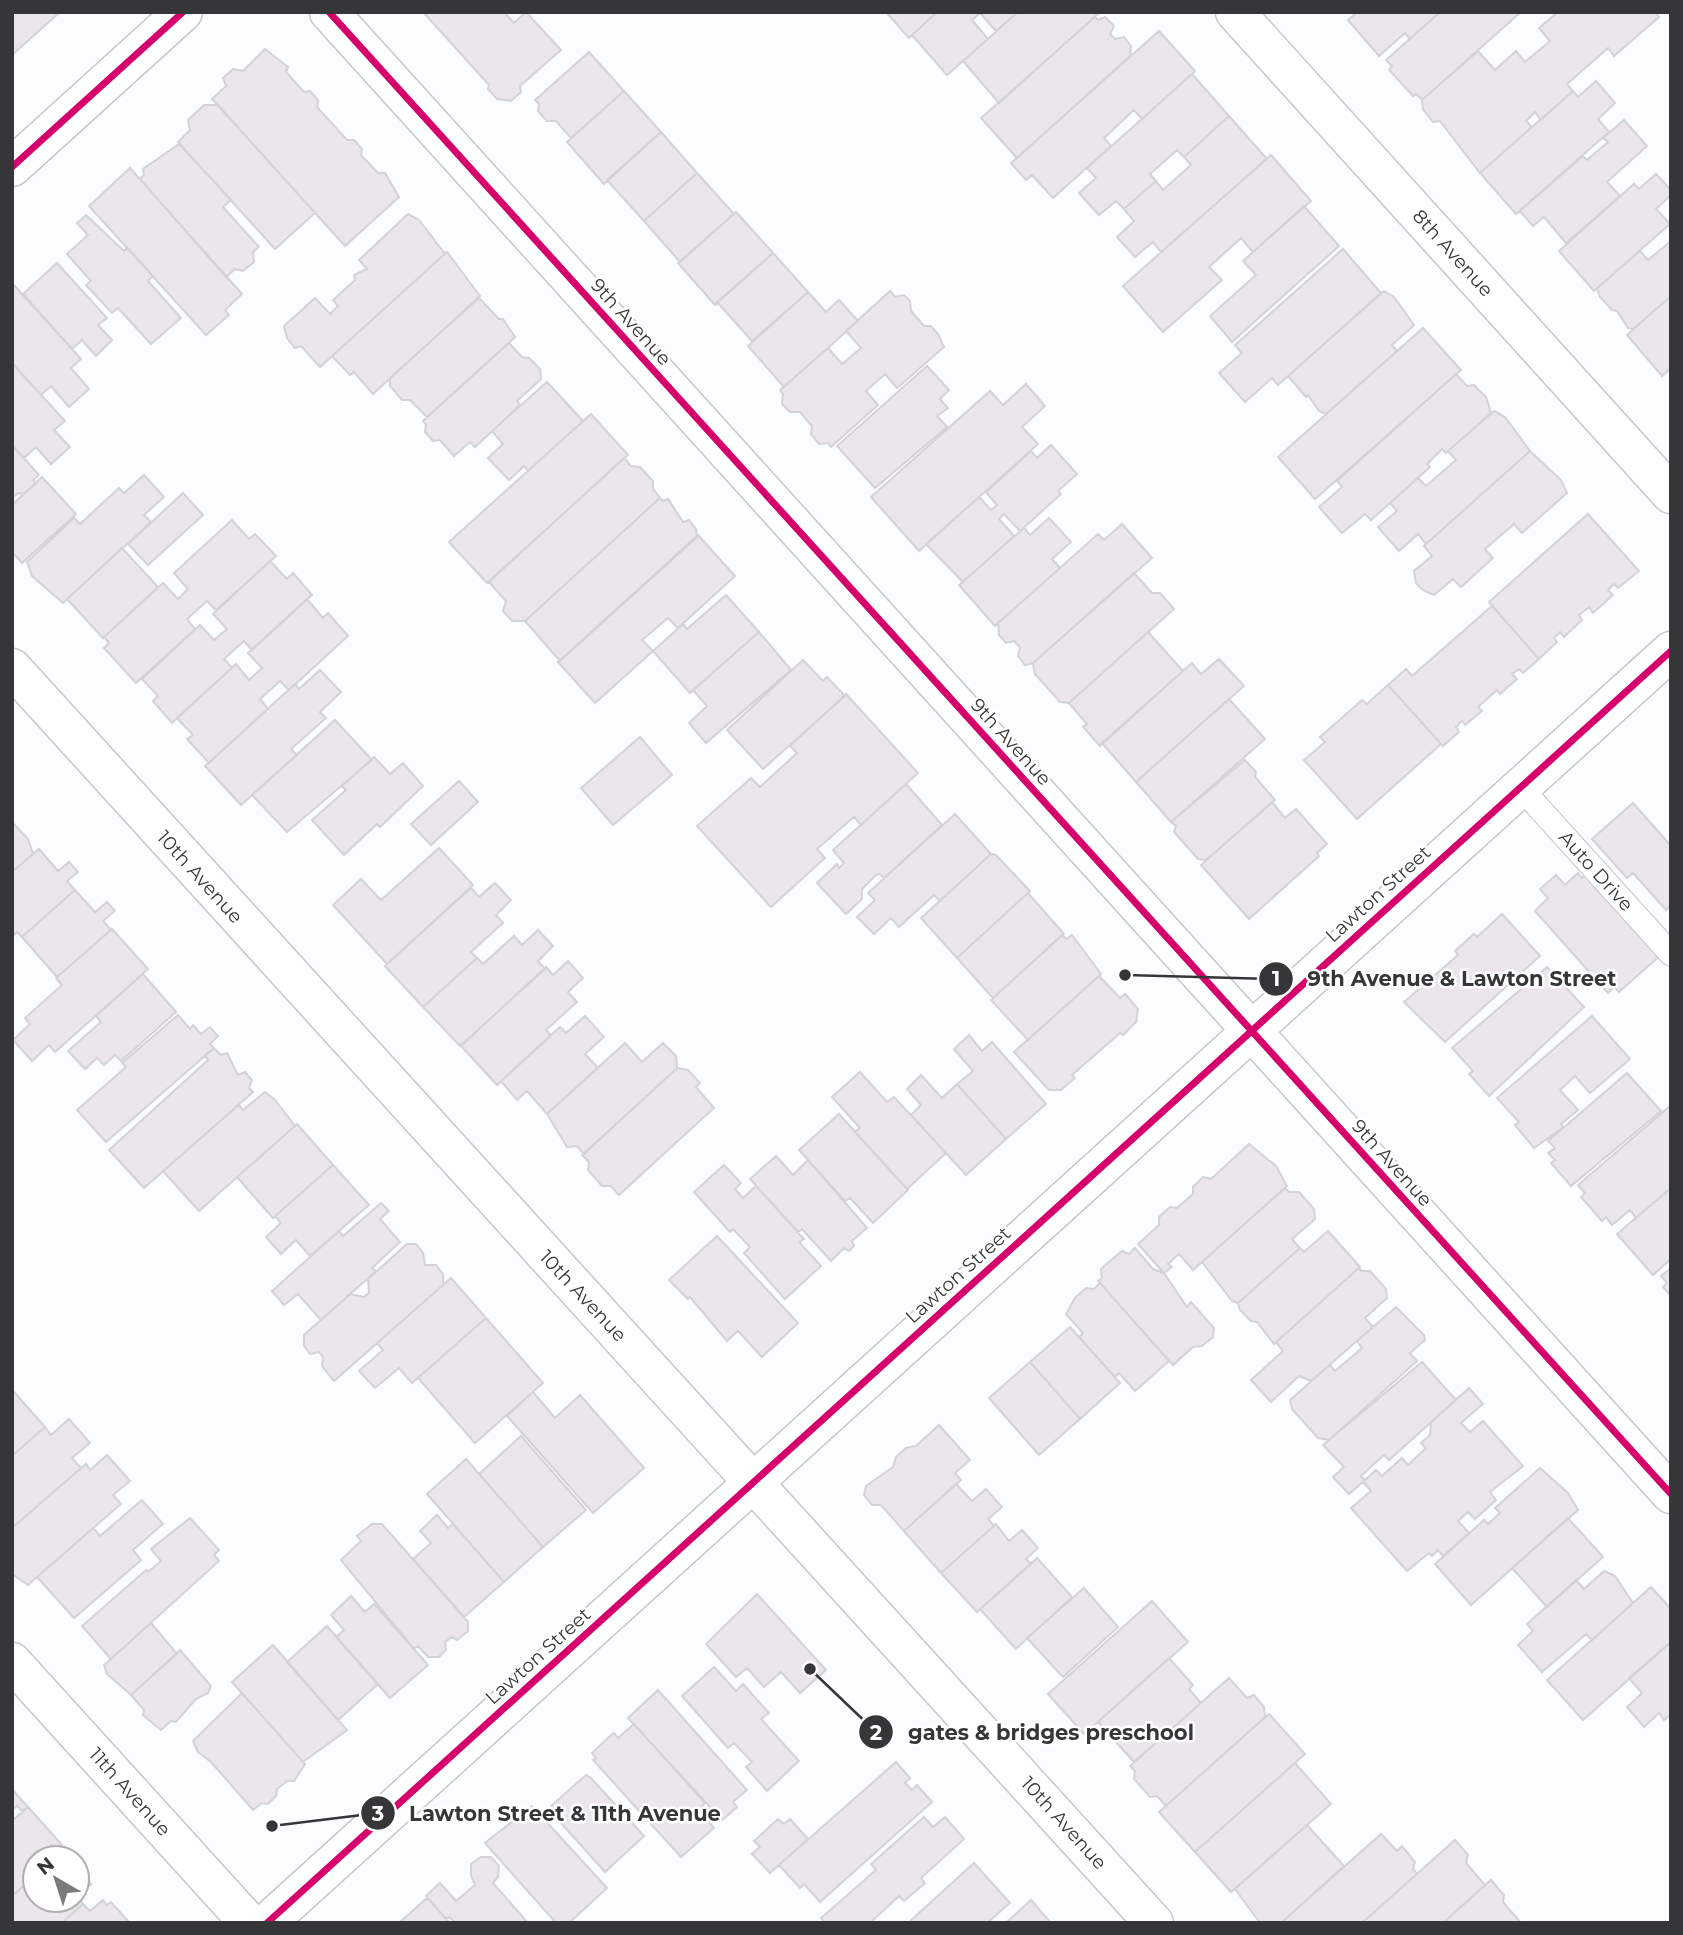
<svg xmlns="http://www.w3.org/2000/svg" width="1683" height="1935" viewBox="0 0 1683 1935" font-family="Montserrat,sans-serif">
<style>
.building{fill:#ebe5ec;stroke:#d3d3d4;stroke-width:2}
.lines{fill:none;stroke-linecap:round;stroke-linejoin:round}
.service-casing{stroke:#c6c7c9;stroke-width:25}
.minor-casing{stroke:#c6c7c9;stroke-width:41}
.tertiary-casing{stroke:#c6c7c9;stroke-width:41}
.service{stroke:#feffff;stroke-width:23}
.minor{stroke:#feffff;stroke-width:38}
.tertiary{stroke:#feffff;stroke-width:38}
.cycleway-casing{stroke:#fff;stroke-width:11}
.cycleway{stroke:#d6006c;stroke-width:7}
.labels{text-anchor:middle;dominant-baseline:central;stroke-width:5;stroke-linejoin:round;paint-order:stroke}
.street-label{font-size:19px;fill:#363638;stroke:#fff}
.leader{fill:none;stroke:#363638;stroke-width:2.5}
.callout-dot{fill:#363638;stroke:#fff;stroke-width:2.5}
.mark-label{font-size:21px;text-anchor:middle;font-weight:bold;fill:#fff}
.callout-label{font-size:21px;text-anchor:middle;font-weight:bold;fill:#363638;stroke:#fff;stroke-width:5;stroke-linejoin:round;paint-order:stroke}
</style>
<rect width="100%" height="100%" fill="#fbfcfe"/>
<path class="building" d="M12,12H60L12,55Z
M423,12H504L514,23L526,12L561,50L520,86L521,92L511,101L497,99L488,89L489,85Z
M886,12H937L909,38Z
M937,12H1018L996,31L980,13L972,20L988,39L947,75L912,35Z
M1018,12H1100L999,103L963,61Z
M1357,12H1440L1410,39L1405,33L1379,56L1348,20Z
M1440,12H1521L1422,100L1416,94L1413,96L1389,70L1392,66L1386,60Z
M1558,12H1655L1659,17L1614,56L1608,48L1567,84L1573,91L1541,120L1535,112L1526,121L1532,127L1480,173L1440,121L1433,122L1423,109L1422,100L1478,51L1495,70L1516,51L1525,62L1550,41L1539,28Z
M1095,17L1098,20L1105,17L1114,26L1110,34L1115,39L1124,37L1131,46L1130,56L1017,158L981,118Z
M1159,31L1195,71L1142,119L1134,110L1104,138L1111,146L1053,198L1032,175L1026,180L1011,163Z
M265,49L288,67L286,72L304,92L310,91L318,100L317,107L347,140H354L362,149L361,155L378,173H385L399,197L345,246L212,99L226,86L223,78L233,69L243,71Z
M589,52L624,91L571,138L556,121H547L538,111L539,104L535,100Z
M1192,74L1229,116L1184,157L1177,150L1150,174L1156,181L1124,209L1116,201L1099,215L1079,193L1096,178L1087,168Z
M1596,81L1615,103L1598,119L1609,132L1516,214L1480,173L1573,91L1578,97Z
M624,91L661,132L604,184L567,142Z
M204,105H218L315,213L275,249L178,142L190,130L188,120Z
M1229,116L1267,159L1161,252L1153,242L1135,257L1117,237L1134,221L1124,209L1156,181L1163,190L1191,165L1184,157Z
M1624,120L1647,146L1607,182L1620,196L1566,243L1544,217L1533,226L1520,211L1583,156L1587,160L1608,142L1603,138Z
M661,132L697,173L644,221L607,180Z
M179,144L231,200L223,207L259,247L253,252L254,262L243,271L235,269L226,277L140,179L144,175L143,169Z
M1271,155L1311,201L1253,252L1241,238L1209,267L1222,280L1163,332L1123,286Z
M130,168L242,294L225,310L229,315L206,335L89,206Z
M697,173L734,214L680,262L644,221Z
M1656,174L1671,190V195L1656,209L1670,224L1594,291L1559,251L1634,184L1639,189Z
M1304,206L1339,246L1232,342L1210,316L1256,275L1243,261Z
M736,212L773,253L715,305L678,263Z
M408,214L419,220L445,254L320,367L301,346L295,348L287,338L284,326L315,298L330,314L338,306L333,300L355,280L354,275L367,269L359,260Z
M86,215L124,251L127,247L153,276L148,281L181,318L151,344L118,308L112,313L86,285L91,281L67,254L88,235L77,223Z
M1671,241V296L1633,329L1628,328L1617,311L1612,310L1600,297L1597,288L1640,251L1648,260Z
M1343,249L1381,293L1278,385L1272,378L1245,402L1219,373L1242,353L1235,345Z
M447,252L480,296L373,394L354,372L350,375L332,356Z
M773,253L808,292L752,341L717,302Z
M57,263L107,318L98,325L112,340L96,356L82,340L72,349L23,294Z
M12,283L81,359L71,368L89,389L69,407L51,386L41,395L12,363Z
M890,291L895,297L904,295L910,301L911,311L924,326H931L938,334L944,347L897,388L885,374L866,391L878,405L831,447L828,443L819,444L811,434L812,426L800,412H790L782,404L783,394L780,390L828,348L842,364L861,348L846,331Z
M1384,291L1394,297L1414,325L1392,345L1397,351L1326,414L1319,411L1308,395L1306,397L1288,376Z
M808,292L826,312L839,300L858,321L784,387L748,346Z
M1671,296V368L1662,376L1627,335Z
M479,298L499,319H503L515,337L427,417L410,400H402L390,386V378Z
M1423,328L1461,370L1315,499L1278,457Z
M509,343L522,357L529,358L540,369L541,379L517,401L520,405L475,447L470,442L454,456L440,440L433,441L425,432L426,425L423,421Z
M12,363L65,421L54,430L70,447L51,464L36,447L24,458L12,445Z
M927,366L949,390L940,399L948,408L937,416L947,427L875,488L837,446Z
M1456,374L1467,386L1474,385L1486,397L1491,413L1446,453L1442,449L1427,464L1430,467L1371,520L1365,514L1342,533L1319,507L1342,487L1337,481Z
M547,382L583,421L528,471L524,466L509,480L488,458L503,444L492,431Z
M1026,384L1045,406L1022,427L1038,444L919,551L871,497L990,391L1003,405Z
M1494,411L1505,417L1530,451L1426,544L1418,534L1399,551L1378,527L1397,511L1390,503L1418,478L1426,486L1456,460L1448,451Z
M591,414L628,455L487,583L449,542Z
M12,445L39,475L33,480L36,483L24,494L18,493L12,498Z
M1051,445L1077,474L1058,491L1061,494L1020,531L1004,514L999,519L1014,536L963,582L926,544L979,497L991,510L997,505L986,492L1031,451L1037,458Z
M1530,451L1561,480L1567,493L1522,533L1514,524L1485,549L1493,558L1461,587L1453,579L1434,595L1423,590L1416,583L1414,571L1432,556L1424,546L1426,544Z
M624,458L631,466L640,467L653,481V489L660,498L525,621H512L503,611L506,601L489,582Z
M144,475L164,497L144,515L151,522L63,603L32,576L27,562L74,518L80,524L119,488L124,493Z
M42,477L76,514L22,563L12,552V505Z
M183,493L203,515L148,565L128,544Z
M660,498L663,501L668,499L683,522L689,520L696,529L697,537L560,661L525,621Z
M1588,514L1639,571L1618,588L1614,584L1608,590L1613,595L1593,613L1589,607L1579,615L1582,620L1564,637L1560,632L1554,638L1557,642L1539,659L1489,602Z
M1049,518L1071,542L1052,559L1060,568L995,626L959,585L1024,528L1030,535Z
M232,520L249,539L255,534L276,556L216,610L207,601L187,619L195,629L136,683L104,648L109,643L104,637L163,583L178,599L188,589L174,573Z
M1122,524L1152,558L1033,663L1025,665L1018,656L1020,647L1014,641L1006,643L999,635L998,623L1098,534L1104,540Z
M698,535L735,576L678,628L668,618L642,640L653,651L595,703L558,662Z
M122,548L158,587L103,638L67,599Z
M270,561L287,579L293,573L312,595L252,650L244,641L224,659L232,668L172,723L153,701L158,696L142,679L200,625L214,640L227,629L213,614Z
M1134,573L1152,593H1160L1174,609L1069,703L1060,702L1035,674L1033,663Z
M726,595L759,632L690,693L653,651L683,624L687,629Z
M307,599L323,618L328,613L348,636L289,690L280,681L260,699L268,709L209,763L187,739L193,735L177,718L236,664L249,680L262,668L248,653Z
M1492,606L1539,659L1523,673L1519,669L1512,674L1517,679L1500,694L1497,690L1478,707L1482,711L1465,725L1462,721L1456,727L1459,732L1443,746L1388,685L1406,669L1412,676Z
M759,632L791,670L706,743L689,723L707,706L693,690Z
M1148,632L1183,671L1100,746L1083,727L1087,724L1069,703Z
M1219,659L1244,686L1136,782L1102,743L1192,663L1201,674Z
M803,660L823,681L827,677L845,696L763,769L727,730Z
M320,670L341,692L320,712L326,718L291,749L297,755L241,805L205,766L295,684L299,689Z
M1388,685L1441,744L1357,819L1304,760L1325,742L1320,737L1362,700L1367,704Z
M846,694L918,773L861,825L854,817L817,849L825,858L771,907L697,826L751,778L760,787L797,753L790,746Z
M1229,699L1265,739L1171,822L1136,782Z
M335,720L372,760L287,832L252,795Z
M640,737L672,775L613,825L581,788Z
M374,757L390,774L403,763L423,786L380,827L377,824L344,855L312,820L346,790L342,786Z
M1245,760L1256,772L1255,777L1275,800L1206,860L1198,859L1174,832L1176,826L1171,822Z
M459,781L478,802L431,845L411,824Z
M906,784L942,825L884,878L880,874L876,875L862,889V899L846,914L817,883L837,864L839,868L844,863L833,850Z
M1272,802L1285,818L1296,809L1327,844L1317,853L1319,856L1249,919L1201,865Z
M1633,803L1671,846V905L1666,910L1633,873L1627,878L1592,839Z
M955,814L991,854L940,901L934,895L899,927L891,918L874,934L857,917L875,900L868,893Z
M12,822L28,839L33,854L12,872Z
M439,848L473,885L387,964L333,905L361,879L381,900Z
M39,849L58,871L69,862L78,872L67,881L75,890L22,937L17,932L12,937V872Z
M991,854L996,855L1030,891L957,958L921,918Z
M1589,872L1662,954L1619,992L1614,987L1608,993L1535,911L1548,898L1540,889L1556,875L1565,885L1578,873L1582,878Z
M495,883L511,900L496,915L503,923L471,952L477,958L423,1007L385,966L471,888L479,897Z
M75,890L95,912L107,902L115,911L103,921L111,930L57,977L22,937Z
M1028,893L1064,934L993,998L957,958Z
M1502,914L1540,956L1445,1042L1404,1002L1458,955L1455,951L1474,934L1477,937Z
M112,929L148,969L55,1052L49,1045L32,1061L13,1040L30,1024L25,1018L62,985L56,978Z
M538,930L553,946L538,961L545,969L460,1046L423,1007L477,958L483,964L514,936L522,945Z
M1062,935L1066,939L1072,935L1101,974L1028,1040L991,1000Z
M568,961L583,978L568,992L577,1002L546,1030L551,1036L497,1085L461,1046L546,967L553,975Z
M1547,967L1584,1007L1489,1096L1469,1074L1473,1071L1452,1048Z
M143,974L176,1012L121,1061L115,1055L104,1065L97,1058L85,1069L68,1051L101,1022L96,1016Z
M1099,976L1120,998L1125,994L1138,1009L1136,1022L1123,1035L1120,1033L1072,1075L1075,1078L1061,1090H1049L1014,1052Z
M178,1015L190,1029L193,1025L201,1034L210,1027L218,1036L210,1044L214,1048L106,1142L77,1110L126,1067L122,1063Z
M585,1016L604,1037L585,1054L598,1068L547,1114L527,1091L517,1100L501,1081L560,1027L566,1033Z
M1592,1016L1630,1059L1590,1093L1575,1076L1560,1090L1578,1110L1561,1124L1564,1127L1534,1148L1515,1125L1519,1122L1497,1098Z
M969,1035L982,1051L992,1042L1046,1104L1006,1139L957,1084L973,1071L954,1049Z
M625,1043L642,1062L663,1043L676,1056L677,1068L584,1154L577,1146L567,1147L547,1114Z
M214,1048L221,1055L227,1053L238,1075L245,1072L252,1080L249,1088L253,1092L144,1188L109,1150L208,1060L205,1055Z
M677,1068L688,1070L700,1083L696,1087L714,1108L619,1195L611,1186H602L588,1170L589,1162L582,1155Z
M860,1072L887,1102L894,1097L946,1153L907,1189L855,1132L860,1128L832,1097Z
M1627,1073L1661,1111L1571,1186L1551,1163L1555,1160L1548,1153L1555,1148L1548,1141Z
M921,1075L942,1098L957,1084L1006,1139L966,1175L911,1115L921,1105L907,1089Z
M265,1092L275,1100L295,1126L199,1211L163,1171L239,1105L243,1110Z
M1670,1106L1671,1188L1636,1218L1630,1210L1612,1225L1606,1217L1602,1221L1581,1197L1585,1193L1578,1185Z
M839,1114L908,1190L873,1223L850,1198L845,1201L799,1150Z
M297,1124L333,1165L273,1218L237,1177Z
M1249,1144L1276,1166L1287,1186L1193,1270L1179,1254L1168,1264L1172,1267L1164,1273L1138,1244L1159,1225V1217L1170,1207L1177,1208L1193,1194V1187L1203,1177L1211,1179Z
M776,1156L793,1175L808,1160L867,1228L852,1241L854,1246L849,1251L844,1248L831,1261L802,1229L798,1232L750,1179Z
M333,1165L369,1205L310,1256L296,1240L281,1254L266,1237L281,1223L275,1216Z
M724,1165L741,1183L735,1189L743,1198L756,1186L804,1239L799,1242L821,1266L785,1299L744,1253L750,1247L733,1229L730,1232L694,1192Z
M1285,1188L1289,1192H1299L1314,1209L1315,1219L1292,1239L1300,1248L1238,1303L1232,1301L1202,1262Z
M1671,1188V1259L1653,1275L1617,1234Z
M381,1203L389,1211L380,1219L400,1242L372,1268L376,1271L321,1320L298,1294L284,1305L272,1291L339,1231L343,1236Z
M1328,1231L1360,1267L1274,1344L1257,1322L1251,1321L1240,1310L1238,1303L1300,1248L1304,1252Z
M717,1236L798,1323L762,1357L738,1331L727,1341L690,1297L688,1299L669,1280Z
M407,1244H416L423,1253L425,1265H436L443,1274V1285L334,1381L322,1366L323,1357L319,1352L310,1354L304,1346V1335L350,1294L364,1297L369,1293L368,1279Z
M1135,1248L1153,1269L1164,1273L1187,1307L1191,1302L1214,1328L1213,1337L1202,1346L1193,1347L1173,1365L1098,1281L1102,1278L1101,1269L1122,1251L1129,1254Z
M1359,1268L1362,1271H1370L1386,1289L1387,1298L1365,1318L1373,1327L1311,1381L1299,1376L1271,1402L1251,1380L1283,1351L1276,1342Z
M1671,1268V1296L1663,1287L1667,1283L1661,1276Z
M451,1278L486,1318L412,1383L399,1368L375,1388L359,1371L383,1350L377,1343Z
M1100,1283L1169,1361L1135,1391L1119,1373L1115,1377L1079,1337L1083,1333L1066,1314L1075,1298L1086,1288L1094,1289Z
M1396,1307L1424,1335L1425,1340L1410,1353L1417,1361L1329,1440L1318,1438L1292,1409L1290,1400L1330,1365L1335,1371L1362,1348L1357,1341Z
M486,1318L543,1383L475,1443L418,1378Z
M1070,1327L1120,1383L1080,1419L1030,1362Z
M1030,1362L1080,1419L1039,1455L989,1398Z
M1422,1362L1456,1400L1389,1460L1384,1455L1361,1476L1365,1480L1349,1494L1333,1477L1344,1467L1323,1445Z
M1469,1388L1483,1404L1461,1423L1470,1432L1483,1421L1523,1466L1490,1492L1496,1500L1475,1519L1468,1512L1458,1521L1469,1533L1443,1556L1438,1550L1432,1556L1429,1553L1407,1571L1351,1508L1371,1491L1363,1482L1376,1470L1382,1476L1402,1458L1408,1465L1426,1448L1421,1443L1430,1435L1431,1422Z
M14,1392L45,1427L12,1456V1394Z
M533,1392L555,1418L580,1395L644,1468L593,1513L507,1416Z
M69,1419L90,1443L72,1458L81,1468L12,1528V1456L45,1427L51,1435Z
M939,1425L970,1460L955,1473L961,1480L904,1531L881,1505H872L864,1495L866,1486L893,1467L896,1457L906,1448L916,1446Z
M521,1436L586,1510L543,1547L479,1474Z
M107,1455L130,1481L113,1495L121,1504L28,1585L12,1574V1528L86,1464L90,1470Z
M466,1459L543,1547L504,1582L427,1494Z
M1540,1468L1568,1493L1578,1510L1471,1605L1435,1564L1484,1520L1488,1524L1500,1513L1495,1508Z
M956,1484L972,1501L986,1489L1002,1507L988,1519L994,1526L941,1573L904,1531Z
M142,1500L163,1524L133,1550L141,1560L74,1618L37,1577L93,1528L100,1536Z
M437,1515L448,1528L453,1524L504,1582L464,1617L413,1559L431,1543L420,1531Z
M190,1518L219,1550L214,1555L219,1561L111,1659L82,1626L146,1570L148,1572L161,1561L151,1549Z
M1568,1518L1603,1557L1547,1607L1512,1568Z
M372,1524H382L468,1622V1631L457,1640L452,1637L445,1642L446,1650L439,1657H428L418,1646L414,1649L341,1560L361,1541L357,1536Z
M996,1524L1009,1541L1022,1530L1038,1548L1026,1559L1031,1564L977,1612L941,1573Z
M1037,1558L1072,1597L1016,1649L980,1609Z
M1604,1571L1615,1576L1633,1603L1592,1640L1586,1634L1542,1672L1518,1645L1533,1631L1527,1624L1576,1580L1584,1589Z
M1651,1587L1671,1609V1642L1583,1720L1547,1680Z
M1084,1588L1118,1627L1063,1677L1027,1638Z
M757,1594L826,1670L800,1693L781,1672L764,1687L747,1668L736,1677L706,1644Z
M351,1596L365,1612L374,1604L428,1665L390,1698L336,1637L344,1630L331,1615Z
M1152,1601L1188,1642L1084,1734L1048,1694Z
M151,1623L177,1654L131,1695L107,1674L104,1665Z
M327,1626L378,1684L338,1720L287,1662Z
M1671,1642V1714L1664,1720L1659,1713L1644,1727L1627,1707L1642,1693L1629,1678Z
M273,1645L347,1730L303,1762L232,1682Z
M180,1650L211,1686L208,1693L196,1699L176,1722L171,1721L161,1730L143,1715L144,1710L131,1695Z
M1169,1658L1193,1685L1189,1689L1201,1703L1134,1762L1098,1722Z
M714,1667L736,1691L743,1684L769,1713L761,1719L799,1761L767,1791L746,1767L752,1762L734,1743L728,1748L682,1696Z
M1229,1678L1247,1698L1254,1695L1264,1707L1265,1717L1166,1806L1157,1796L1150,1797L1134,1779L1135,1771L1130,1766Z
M658,1690L747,1790L733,1802L737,1807L722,1820L628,1718Z
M242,1693L305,1764L294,1781H287L277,1789L276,1796L268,1804L262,1803L253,1810L211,1762L198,1752L193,1741Z
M1269,1714L1305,1754L1195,1852L1159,1812Z
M634,1724L705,1803L698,1810L714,1828L681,1857L593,1760L596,1758L592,1753L610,1736L614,1733L618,1738Z
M896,1762L910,1778L905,1783L912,1790L917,1785L932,1802L820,1902L804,1884L800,1888L779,1865Z
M1295,1763L1331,1804L1231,1892L1195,1852Z
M586,1775L591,1778L644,1836L605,1872L551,1812L555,1810L551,1806Z
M12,1789L28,1807L22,1811L17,1806L12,1810Z
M532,1806L607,1888L569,1923H556L485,1843Z
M28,1807L62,1845L56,1850L52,1845L40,1858H35V1876L12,1896V1821Z
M924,1817L933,1827L945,1817L964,1839L921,1878L925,1883L904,1901L899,1896L870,1923H825L821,1918L876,1870L871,1864Z
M778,1819L784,1824L790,1819L808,1839L770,1873L752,1854L760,1847L754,1841Z
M1307,1825L1344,1866L1281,1923H1260L1235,1889Z
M1381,1834L1397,1851L1402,1846L1415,1862L1413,1869L1417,1874L1362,1923H1281Z
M1455,1840L1468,1855L1466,1863L1485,1885L1443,1923H1362Z
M481,1857H491L499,1866L498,1877L493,1883L528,1923H455L450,1917L446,1919L426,1896L440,1883L456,1901L475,1885L471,1875V1864Z
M974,1863L1010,1903L987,1923H908Z
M77,1864L91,1884L77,1896Z
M35,1876V1900H77V1897L83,1904L62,1923H12V1896Z
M1491,1880L1504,1895L1503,1902L1521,1923H1443Z
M427,1898L450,1923H399Z
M103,1900L107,1905L111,1902L129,1922L62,1923L83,1904L90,1911Z
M1031,1900L1051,1923H1006Z"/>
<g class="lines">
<defs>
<path id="service" d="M1520,787L1671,954"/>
<path id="minor" d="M1235,12L1671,494
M12,167L183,12
M12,668L1154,1923
M12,1662L249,1923
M267,1923L1671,651"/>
<path id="tertiary" d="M329,12L1671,1494"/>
</defs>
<use href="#service" class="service-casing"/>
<use href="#minor" class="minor-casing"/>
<use href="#tertiary" class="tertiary-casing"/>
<use href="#service" class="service"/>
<use href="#minor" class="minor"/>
<use href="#tertiary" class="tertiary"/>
<defs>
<path id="cycleway" d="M329,12L1671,1494
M12,167L183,12
M267,1923L1671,651"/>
</defs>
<use href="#cycleway" class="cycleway-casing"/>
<use href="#cycleway" class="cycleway"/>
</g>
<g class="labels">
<g class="street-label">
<text transform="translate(1453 253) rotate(48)">8th Avenue</text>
<text transform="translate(631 322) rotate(48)">9th Avenue</text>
<text transform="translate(1011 742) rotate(48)">9th Avenue</text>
<text transform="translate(1596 871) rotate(48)">Auto Drive</text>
<text transform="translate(200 877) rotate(48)">10th Avenue</text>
<text transform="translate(1378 894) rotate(-42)">Lawton Street</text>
<text transform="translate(1392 1163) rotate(48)">9th Avenue</text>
<text transform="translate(958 1275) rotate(-42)">Lawton Street</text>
<text transform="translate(583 1296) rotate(47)">10th Avenue</text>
<text transform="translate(538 1656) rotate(-42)">Lawton Street</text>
<text transform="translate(130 1792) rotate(48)">11th Avenue</text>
<text transform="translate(1064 1823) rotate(48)">10th Avenue</text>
</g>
</g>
<path class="leader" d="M1125 975L1276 979M810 1669L876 1732M272 1826L378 1813"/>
<g class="callout-dot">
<circle cx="1125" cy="975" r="7"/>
<circle cx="810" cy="1669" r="7"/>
<circle cx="272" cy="1826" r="7"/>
<circle cx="1276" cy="979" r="18"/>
<circle cx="876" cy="1732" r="18"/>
<circle cx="378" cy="1813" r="18"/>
</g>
<g class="mark-label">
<text x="1276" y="986">1</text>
<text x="876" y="1740">2</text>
<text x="378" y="1821">3</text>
</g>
<g class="callout-label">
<text x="1462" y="986">9th Avenue &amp; Lawton Street</text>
<text x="1051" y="1740">gates &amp; bridges preschool</text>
<text x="565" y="1821">Lawton Street &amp; 11th Avenue</text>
</g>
<rect width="1683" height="1935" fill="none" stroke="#363638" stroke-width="28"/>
<g transform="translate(56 1879) rotate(321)"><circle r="33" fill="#ffffff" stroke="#afafaf" stroke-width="2"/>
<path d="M0-5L12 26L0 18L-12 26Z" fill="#7b7b7d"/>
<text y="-10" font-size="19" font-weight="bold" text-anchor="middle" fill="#363638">N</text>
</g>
</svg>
